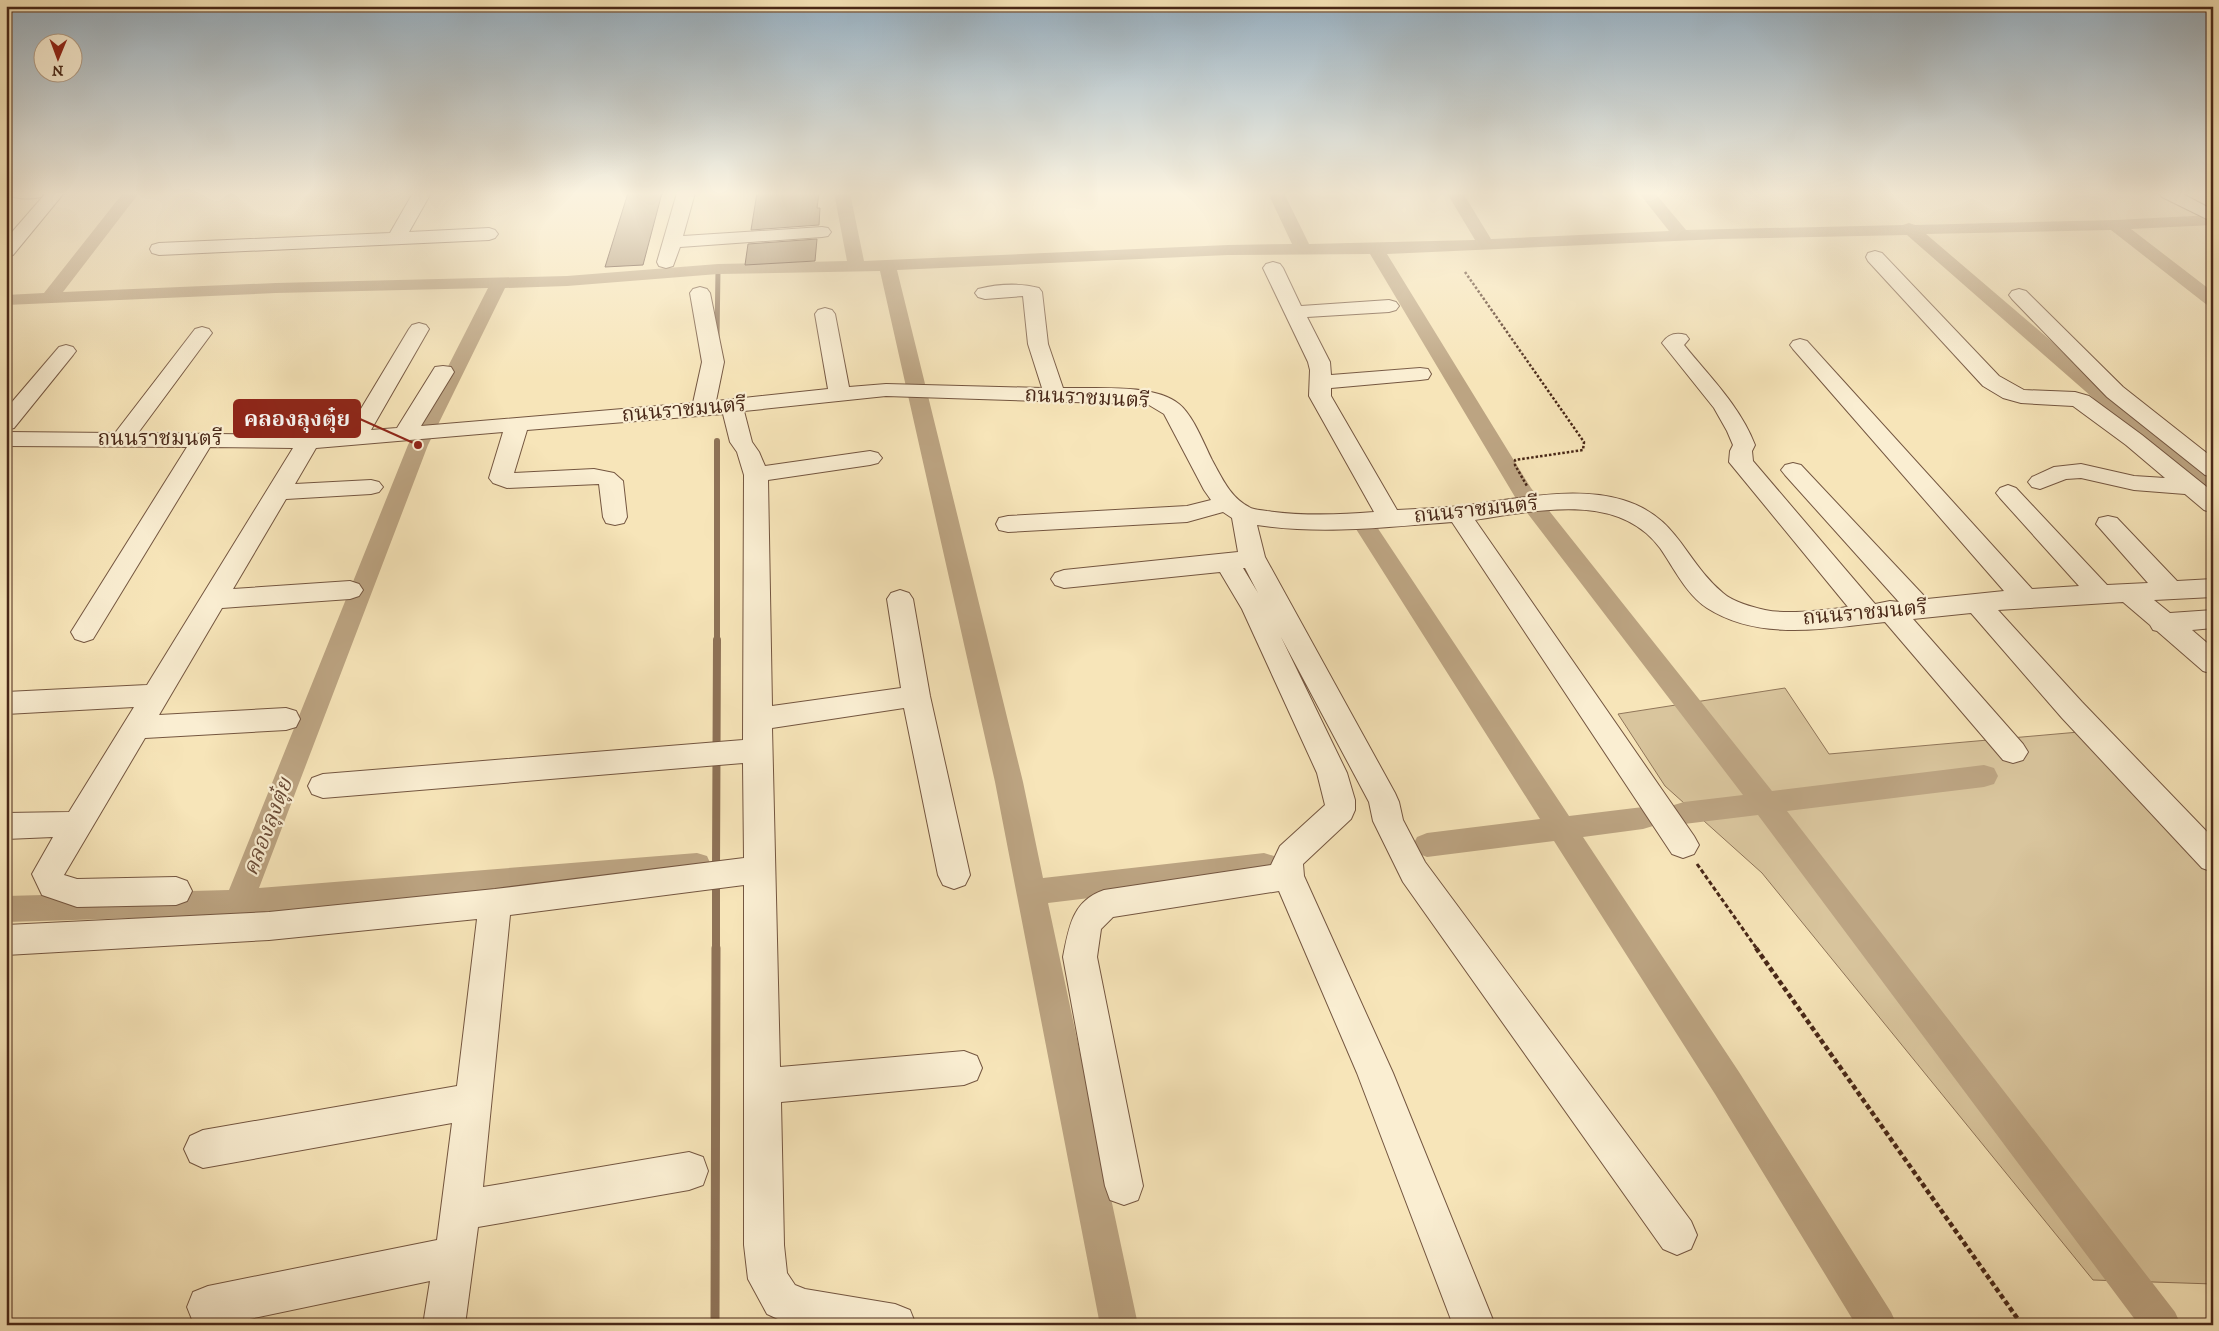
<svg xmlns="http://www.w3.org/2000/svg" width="2219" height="1331" viewBox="0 0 2219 1331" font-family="'IM FELL DW Pica','Noto Serif Thai',serif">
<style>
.green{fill:#d9c59d;stroke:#90765a}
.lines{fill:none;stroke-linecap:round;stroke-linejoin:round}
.stream-far3{stroke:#8e7257;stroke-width:5}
.stream-far2{stroke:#8e7257;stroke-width:6}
.stream-far1{stroke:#8e7257;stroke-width:8}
.stream{stroke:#8e7257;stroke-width:9}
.canal{fill:#bca482;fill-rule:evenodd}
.building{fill:#a38a6b;stroke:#482717}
.minor-casing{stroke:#745640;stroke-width:2}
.path-far2{stroke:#482717;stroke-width:2.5;stroke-dasharray:2.5 2;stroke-linecap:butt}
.path-far1{stroke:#482717;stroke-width:3;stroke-dasharray:4.5 2.5;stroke-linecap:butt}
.path{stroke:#482717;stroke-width:4.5;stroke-dasharray:5 3;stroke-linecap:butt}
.minor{fill:#faeed2;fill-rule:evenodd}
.labels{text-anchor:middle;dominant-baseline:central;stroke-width:4.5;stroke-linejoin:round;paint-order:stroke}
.street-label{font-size:21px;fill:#482717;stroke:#faeed2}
.water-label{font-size:22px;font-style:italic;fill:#6b4c37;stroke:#faeed2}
.leader{fill:none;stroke:#8f2418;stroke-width:2}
.callout-dot{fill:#8f2418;stroke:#faeed2;stroke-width:2}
.callout{fill:#8f2418;stroke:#8f2418;stroke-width:2}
.callout-label{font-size:22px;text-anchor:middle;font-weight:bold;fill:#fff}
</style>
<rect width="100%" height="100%" fill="#f7e5b9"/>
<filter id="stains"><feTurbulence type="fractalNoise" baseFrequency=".004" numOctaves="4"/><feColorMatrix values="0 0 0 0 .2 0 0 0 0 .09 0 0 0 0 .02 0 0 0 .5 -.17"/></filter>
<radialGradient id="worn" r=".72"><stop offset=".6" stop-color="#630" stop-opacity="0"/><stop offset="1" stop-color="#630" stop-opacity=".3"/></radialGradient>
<path class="green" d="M1785,688L1829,754L2079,732L2213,874V1284L2093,1280L1762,873L1665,786L1618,714Z"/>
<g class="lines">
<path class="stream-far3" d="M717,338L718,269"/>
<path class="stream-far2" d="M717,641V441"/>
<path class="stream-far1" d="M716,869L717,640
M716,949V880"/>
<path class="stream" d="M715,1325L716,948"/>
<path class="canal" d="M123,193H139L63,292L276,283L567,276L718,264L847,261L834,193H850L864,261L1228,245L1292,244L1268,193H1284L1309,244L1475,240L1447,193H1463L1491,239L1669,231L1639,193H1655L1686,230L1903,225L1909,223L1915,225L2115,220L2213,215V225L2131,229L2213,292V306L2207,305L2111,230L1926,234L2213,479V498L2205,496L1907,235L1719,239L1387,254L1531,488L1772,791L1984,765L1994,768L1998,776L1994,784L1984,787L1787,811L2175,1312L2181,1325H2139L1758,815L1684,824L1674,821L1670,813L1674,805L1684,802L1743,795L1515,497L1370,254L1228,255L897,270L1023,782L1043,878L1264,853L1274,856L1278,865L1274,874L1264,877L1048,903L1138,1325H1100L995,782L880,271L718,274L567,286L505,288L428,445L259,888L697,853L707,856L711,865L707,874L697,877L239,915L6,922V896L229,890L408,445L488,288L276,293L6,305V295L44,293Z
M1367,522L1375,524L1569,816L1643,807L1653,810L1657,818L1653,826L1643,829L1583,837L1739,1072L1891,1312L1897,1325H1856L1715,1094L1554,841L1427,857L1417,853L1413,845L1417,837L1427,833L1540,819L1356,529L1359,524Z"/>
</g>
<path class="building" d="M628,193H662L643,265L605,267Z
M757,193H819L817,208H820L819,225L751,230Z
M817,239L815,261L745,265L748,244Z"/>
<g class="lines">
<defs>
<path id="minor" d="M11,193H44L41,197C32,199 23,199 14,197Z
M46,193H64L13,255L6,257V239Z
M413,193H431L409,232L489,228L495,230L498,234L495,238L489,240L159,255L152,253L150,249L152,245L159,243L390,233Z
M677,193H695L683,236L822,227L828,228L831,232L828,236L822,237L680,247L673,266L666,268L659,266L657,262Z
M2159,193H2181L2213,210V222L2162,197Z
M1875,251L1882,253L1999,376L2024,390L2075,392L2089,396L2142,435L2213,492V513L2204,510L2185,494L2134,490L2081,478L2066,479L2040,489L2032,487L2028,482L2032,477L2054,467L2081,464L2134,476L2165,478L2126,445L2073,406L2021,403L2003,398L1983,386L1868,261L1866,257L1868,253Z
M1273,262L1280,264L1283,268L1301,306L1389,300L1396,302L1399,306L1396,310L1389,312L1307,317L1330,362L1331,375L1420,368L1428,369L1431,374L1428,379L1420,380L1331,388V396L1397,510C1419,509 1440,508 1461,506C1511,500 1573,485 1623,500C1679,517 1683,559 1723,593C1733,602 1752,607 1765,610C1789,615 1823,610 1848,607L1729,462L1730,451L1733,445L1727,431L1714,408L1662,343C1668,334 1676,332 1686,335L1689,339L1684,345C1710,377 1740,406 1755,445L1752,451L1753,461L1875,604L1890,601L1899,602L1785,475L1781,470L1785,465L1793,463L1801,465L1927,599L2004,591L1793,349L1790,345L1793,341L1800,339L1807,341L2032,589L2079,586L2000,498L1996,493L2000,488L2008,485L2016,488L2107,585L2148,583L2096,524L2099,518L2108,516L2117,518L2177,581L2213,579V597L2154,600L2170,613L2213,610V628L2192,630L2213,648V674L2203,671L2157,631L2153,630L2150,625L2123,602L1998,610L2082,702L2213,838V872L2202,868L2062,718L1971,613L1913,619L2023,744L2028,752L2023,760L2013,763L2003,760L1885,622C1827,628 1760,642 1707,608C1686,594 1674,568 1660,548C1618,491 1536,511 1475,520L1694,836L1699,845L1694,854L1683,858L1672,854L1452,522C1387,527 1322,535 1257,525L1265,557L1395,793L1399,802L1403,820L1425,862L1691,1221L1697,1235L1691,1249L1677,1255L1663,1249L1403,882L1373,821L1369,802L1281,637L1347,773L1355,800V810L1351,819L1303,864L1304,876L1393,1073L1495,1325H1453L1357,1073L1279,891L1113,917L1101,929L1097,957L1143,1186L1138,1200L1124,1205L1110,1200L1105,1186L1063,957C1069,927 1072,901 1104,890L1271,865L1280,846L1325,805L1317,773L1242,609L1220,572L1064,588L1055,585L1051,579L1055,573L1064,570L1238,552L1232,518L1223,512L1187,522L1008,532L999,530L996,524L999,518L1008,516L1187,506L1211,500L1204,490L1164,414L1149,405L1138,404L886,396L744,411L752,442L759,452L765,466L870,451L878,453L882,458L878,463L870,465L768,480L772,706L901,688L887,599L891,593L900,590L909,593L913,599L930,696L970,875L965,885L954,889L943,885L938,875L904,708L772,728L780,1067L964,1051L977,1056L982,1068L977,1080L964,1085L781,1102L784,1245L787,1273L795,1285L805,1289L895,1304L910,1310L916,1325H791L767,1314L748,1279L744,1245V885L510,915L483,1187L689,1152L703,1157L708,1171L703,1185L689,1190L478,1227L465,1325H423L430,1281L221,1325H201L193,1322L187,1307L193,1292L208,1286L437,1240L452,1123L203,1168L190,1162L184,1149L190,1136L203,1130L457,1086L477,919L269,940L6,955V925L269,912L495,889L744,858L743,763L323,798L312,794L308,786L312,778L323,774L743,740L744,475L737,452L730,442L723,414L527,430L514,473L594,469L614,473L623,481L627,517L624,523L615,525L606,523L603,517L599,484L507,488L493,483L489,478L503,432L316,448L295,484L371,480L379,482L383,487L379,492L371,494L286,499L233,589L350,581L359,584L363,590L359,596L350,599L222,608L159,715L286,708L296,711L300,719L296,727L286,730L145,738L64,875L77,879L176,877L187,881L192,891L187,901L176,905L77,907L42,895L32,874L53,837L6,839V813L69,812L134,707L6,714V692L147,685L293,448L210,447L93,639L84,642L75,639L71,632L187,447L6,446V432L115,433L195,329L202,327L209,329L212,333L138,433L308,435L347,432L409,329L412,325L419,323L426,325L429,329L371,430L397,428L435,367L443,366L451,367L454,372L421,426L693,403L702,362L690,293L693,289L700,287L707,289L710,293L724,362L716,401L828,389L815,314L818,310L825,308L832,310L835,314L849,387L886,384L1042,388L1028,344L1023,296L985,299L978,297L975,293L978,289C998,284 1020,283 1039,288L1042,292L1048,344L1063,388C1095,389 1153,383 1179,404C1193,415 1204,444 1212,460C1222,478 1230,497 1249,507C1254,510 1262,510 1267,511C1303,516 1338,515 1374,512L1309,396L1310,370L1308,362L1263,268L1266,264ZM1243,568H1245L1258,593Z
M2019,289L2026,291L2123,387L2213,458V477L2205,475L2107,397L2012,299L2009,295L2012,291Z
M66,345L73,347L76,351L73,355L14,428L6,430V409L59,347Z"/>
</defs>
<use href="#minor" class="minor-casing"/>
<path class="path-far2" d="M1465,272L1584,442L1583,450L1515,460V465L1527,486"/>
<path class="path-far1" d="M1697,864L1757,949"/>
<path class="path" d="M1756,948L2022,1325"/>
<use href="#minor" class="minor"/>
</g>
<linearGradient id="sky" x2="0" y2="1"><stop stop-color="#96aebf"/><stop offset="0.51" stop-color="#fbf3e0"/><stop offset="1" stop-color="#fbf3e0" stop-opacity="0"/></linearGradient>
<rect width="2219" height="379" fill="url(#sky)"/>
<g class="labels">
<g class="street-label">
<text transform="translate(1087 398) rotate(3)">ถนนราชมนตรี</text>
<text transform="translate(684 410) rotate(-5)">ถนนราชมนตรี</text>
<text x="160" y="439">ถนนราชมนตรี</text>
<text transform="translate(1476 510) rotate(-6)">ถนนราชมนตรี</text>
<text transform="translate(1865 613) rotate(-5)">ถนนราชมนตรี</text>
</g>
<g class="water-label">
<text transform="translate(268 827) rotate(-69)">คลองลุงตุ๋ย</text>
</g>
</g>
<path class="leader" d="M418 445L360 419"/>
<circle class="callout-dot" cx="418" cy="445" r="5"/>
<rect class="callout" x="234" y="400" width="126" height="37" rx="5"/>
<g class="callout-label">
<text x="297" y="426">คลองลุงตุ๋ย</text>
</g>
<rect width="2219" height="1331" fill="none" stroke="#f7e5b9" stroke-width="25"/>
<rect x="8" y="8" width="2204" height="1316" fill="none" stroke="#482717" stroke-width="2.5"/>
<rect x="12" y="12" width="2194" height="1306" fill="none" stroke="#482717"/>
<g transform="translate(58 58) rotate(181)"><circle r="24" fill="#faeed2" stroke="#b39e87"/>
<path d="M0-4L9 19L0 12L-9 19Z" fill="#8f2418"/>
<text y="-8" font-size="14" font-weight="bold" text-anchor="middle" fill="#482717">N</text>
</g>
<rect width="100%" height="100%" filter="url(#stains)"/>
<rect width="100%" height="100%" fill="url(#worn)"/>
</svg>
